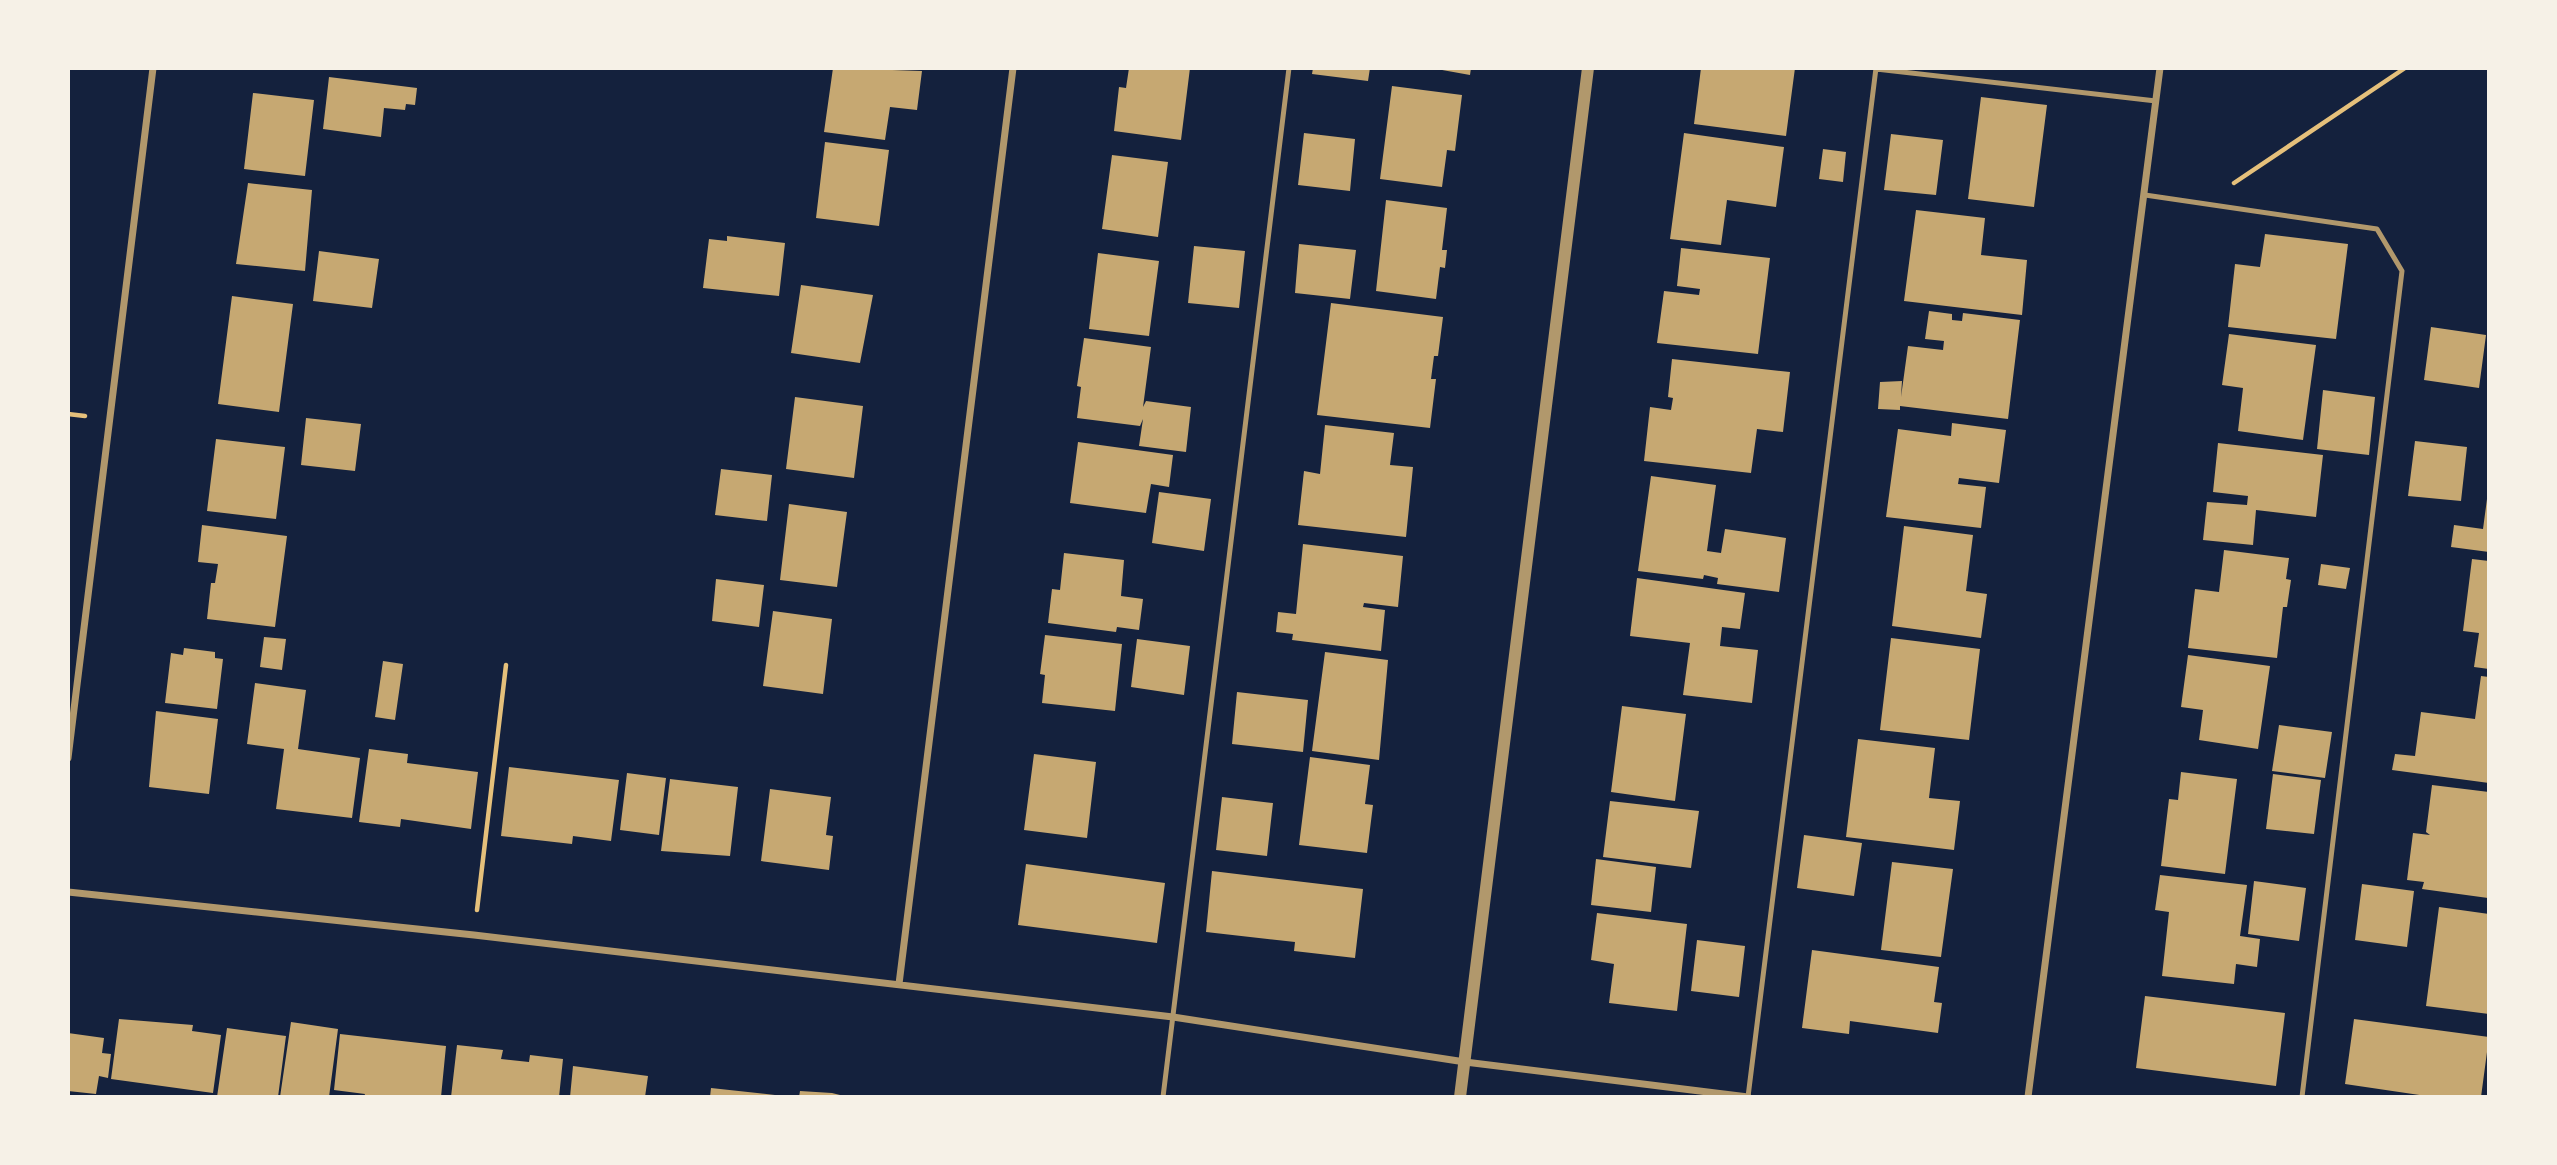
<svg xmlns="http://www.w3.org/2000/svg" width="2557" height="1165" viewBox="0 0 2557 1165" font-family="'Work Sans',sans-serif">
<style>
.building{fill:#c6a872}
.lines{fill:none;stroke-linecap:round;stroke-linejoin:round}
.path{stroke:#e5c07b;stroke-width:4.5}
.service{stroke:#b1986c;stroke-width:5}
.minor{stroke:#b1986c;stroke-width:7}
.tertiary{stroke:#b1986c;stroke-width:12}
</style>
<rect width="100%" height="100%" fill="#14213d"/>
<path class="building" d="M833,68L922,71L917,110L890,107L885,140L824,132Z
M1129,68H1190L1181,140L1114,131L1119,87L1126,88Z
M1313,68H1370L1368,81L1312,74Z
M1431,68H1471L1470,75Z
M1701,68H1795L1786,136L1694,124Z
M329,77L417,88L415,105L406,104L405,110L384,108L381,137L323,129Z
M1392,86L1462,95L1455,151L1447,150L1442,187L1380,179Z
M253,93L314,100L305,176L244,169Z
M1981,97L2047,105L2034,207L1968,199Z
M1304,133L1355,139L1350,191L1298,185Z
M1684,133L1784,147L1776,207L1727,200L1721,245L1670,239Z
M1891,134L1943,140L1936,195L1884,190Z
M825,142L889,150L879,226L816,218Z
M1823,149L1846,152L1843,182L1819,179Z
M1112,155L1168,162L1158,237L1102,229Z
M248,183L312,190L305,271L236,264Z
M1386,200L1447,208L1442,250H1447L1445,268L1440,267L1436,299L1376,291Z
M1916,210L1985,218L1981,255L2027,260L2022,315L1904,301Z
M2265,234L2348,244L2336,339L2228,327L2235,264L2260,267Z
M727,236L785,243L779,296L703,288L709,239L727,241Z
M1299,244L1356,250L1350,299L1295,293Z
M1194,246L1245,251L1239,308L1188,303Z
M1681,248L1770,258L1758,354L1657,343L1664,291L1699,295L1700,289L1677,286Z
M319,251L379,259L372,308L313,301Z
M1098,253L1159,261L1149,336L1089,329Z
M801,285L873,295L860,363L791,353Z
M232,296L293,304L279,412L218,404Z
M1331,303L1443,317L1438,356H1434L1431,379H1436L1430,428L1317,415Z
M1929,311L1952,314V320L1962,321L1963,313L2020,320L2008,419L1900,406V410L1878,409L1880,382L1902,381L1901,397L1908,346L1943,350L1944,341L1925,339Z
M2431,327L2486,335L2479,388L2424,380Z
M2229,334L2316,345L2303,440L2238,431L2243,388L2222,385Z
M1084,338L1151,347L1143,407L1146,401L1191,407L1186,452L1139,446L1143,419L1140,426L1077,418L1081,387L1077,386Z
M1672,359L1790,372L1783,432L1757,429L1751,473L1644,461L1650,407L1671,410L1673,398L1668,397Z
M2323,390L2375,397L2369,455L2317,449Z
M795,397L863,406L854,478L786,469Z
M306,418L361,424L355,471L301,465Z
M1952,423L2006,430L1999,483L1959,478L1958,484L1986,487L1981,528L1886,517L1898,429L1951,436Z
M1325,425L1394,433L1390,465L1413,467L1406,537L1298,525L1304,471L1320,474Z
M216,439L285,447L276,519L207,511Z
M2415,441L2467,447L2461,501L2408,496Z
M1078,442L1173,455L1169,487L1151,484L1146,513L1070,503Z
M2218,443L2323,455L2316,517L2256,510L2253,545L2203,540L2207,502L2247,505L2248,496L2213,492Z
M721,469L772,475L767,521L715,515Z
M1651,476L1716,485L1707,551L1721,553L1725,529L1786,538L1779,592L1717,584L1718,578L1704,575L1703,579L1638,571Z
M1159,492L1211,499L1204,551L1152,543Z
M2487,499L2489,552L2451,547L2454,525L2483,529Z
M789,504L847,512L837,587L780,580Z
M202,525L287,536L275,627L207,619L211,583H215L218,564L198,562Z
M1904,526L1973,535L1966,591L1987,594L1981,638L1892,626Z
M1303,544L1403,556L1398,607L1364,603L1363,607L1385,610L1381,651L1292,640L1293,634L1276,632L1278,612L1296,614Z
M2224,550L2289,558L2286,579L2291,580L2287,607H2283L2277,658L2188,648L2195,589L2219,592Z
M1064,553L1124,560L1121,596L1143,599L1139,630L1117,627L1116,632L1048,623L1052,589L1060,590Z
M2472,559L2489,561V669L2474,667L2479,633L2463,631Z
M2321,564L2350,568L2346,589L2318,585Z
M1637,578L1745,593L1740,629L1722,627L1720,646L1758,650L1752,703L1683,695L1690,643L1630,636Z
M716,579L764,585L759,627L712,621Z
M773,611L832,619L823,694L763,686Z
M1045,635L1122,644L1115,711L1042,703L1045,675L1040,674Z
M264,637L286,639L282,670L260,667Z
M1891,638L1980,649L1969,740L1880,730Z
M1137,639L1190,646L1184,695L1131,687Z
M184,648L215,652V658L223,659L217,709L165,703L171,653L183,655Z
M1325,652L1388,660L1379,760L1312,751Z
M2188,655L2270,666L2258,749L2199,740L2203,710L2181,707Z
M383,661L403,664L395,720L375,717Z
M2481,676L2489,677V783L2392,770L2395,754L2415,756L2421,712L2475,719Z
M255,683L306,690L298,749L360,758L352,818L276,809L284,749L247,744Z
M1237,692L1308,700L1303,752L1232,744Z
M1622,706L1686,714L1675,801L1611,792Z
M156,711L218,719L209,794L149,787Z
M2279,725L2332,732L2325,778L2272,771Z
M1858,739L1935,748L1929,798L1960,801L1954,850L1846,837Z
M369,749L408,754L407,763L478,772L471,829L401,819L400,827L359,822Z
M1034,754L1096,762L1087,838L1024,830Z
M1310,757L1370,765L1365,804L1373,805L1367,853L1299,845Z
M509,767L619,780L611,841L573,836L572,844L501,836Z
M2181,772L2237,779L2225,874L2161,866L2169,799L2178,800Z
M627,773L666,778L659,835L620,830Z
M2273,774L2321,780L2314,834L2266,829Z
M670,779L738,787L730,856L661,851Z
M2432,785L2489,792L2488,898L2422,889L2424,882L2407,880L2413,833L2430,835L2426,832Z
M770,789L831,797L826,835L833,836L829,870L761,861Z
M1222,797L1273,803L1267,856L1216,850Z
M1610,801L1699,811L1691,868L1603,857Z
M1804,835L1862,843L1854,896L1797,888Z
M1596,859L1656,867L1651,912L1591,905Z
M1892,862L1953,869L1941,957L1881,950Z
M1026,864L1165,883L1157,943L1018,925Z
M1212,871L1363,889L1355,958L1294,951L1295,942L1206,932Z
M2160,875L2247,885L2240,936L2260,939L2257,967L2236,964L2234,984L2162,976L2169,912L2155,910Z
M2254,881L2306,888L2299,941L2248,934Z
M2362,884L2414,891L2407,947L2355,940Z
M2439,907L2489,914V1014L2426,1006Z
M1597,913L1687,924L1677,1011L1609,1003L1614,964L1591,960Z
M1697,940L1745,946L1739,997L1691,991Z
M1812,950L1939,967L1934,1002L1942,1003L1938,1033L1850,1021L1849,1034L1802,1028Z
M2145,996L2285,1013L2276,1086L2136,1068Z
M119,1019L193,1025L192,1031L221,1035L213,1093L111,1079Z
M2354,1019L2489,1037L2481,1097H2433L2345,1084Z
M291,1022L338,1029L329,1097H280Z
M227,1028L286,1036L278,1097H217Z
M68,1033L104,1038L102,1053L111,1054L108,1078L99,1076L96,1094L68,1091Z
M340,1034L446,1046L441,1097H364L365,1094L334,1090Z
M457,1045L503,1050L501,1059L529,1062L530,1055L563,1059L559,1097H451Z
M573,1066L648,1076L645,1097H570Z
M711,1088L775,1095V1097H710Z
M800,1091L832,1093L848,1097H799Z"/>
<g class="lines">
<path class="path" d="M2234,183L2405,68
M68,414L85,416
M477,910L506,665"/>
<path class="service" d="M1876,69L2156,101
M2145,195L2377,229L2402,271L2302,1097
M1163,1097L1289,68
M1748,1097L1876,68"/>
<path class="minor" d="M68,758L153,68
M68,892L474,935L1173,1017L1465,1062L1748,1097
M899,984L1013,68
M2028,1097L2160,68"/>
<path class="tertiary" d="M1460,1097L1588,68"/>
</g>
<rect width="2557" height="1165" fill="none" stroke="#f6f1e7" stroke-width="140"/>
</svg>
